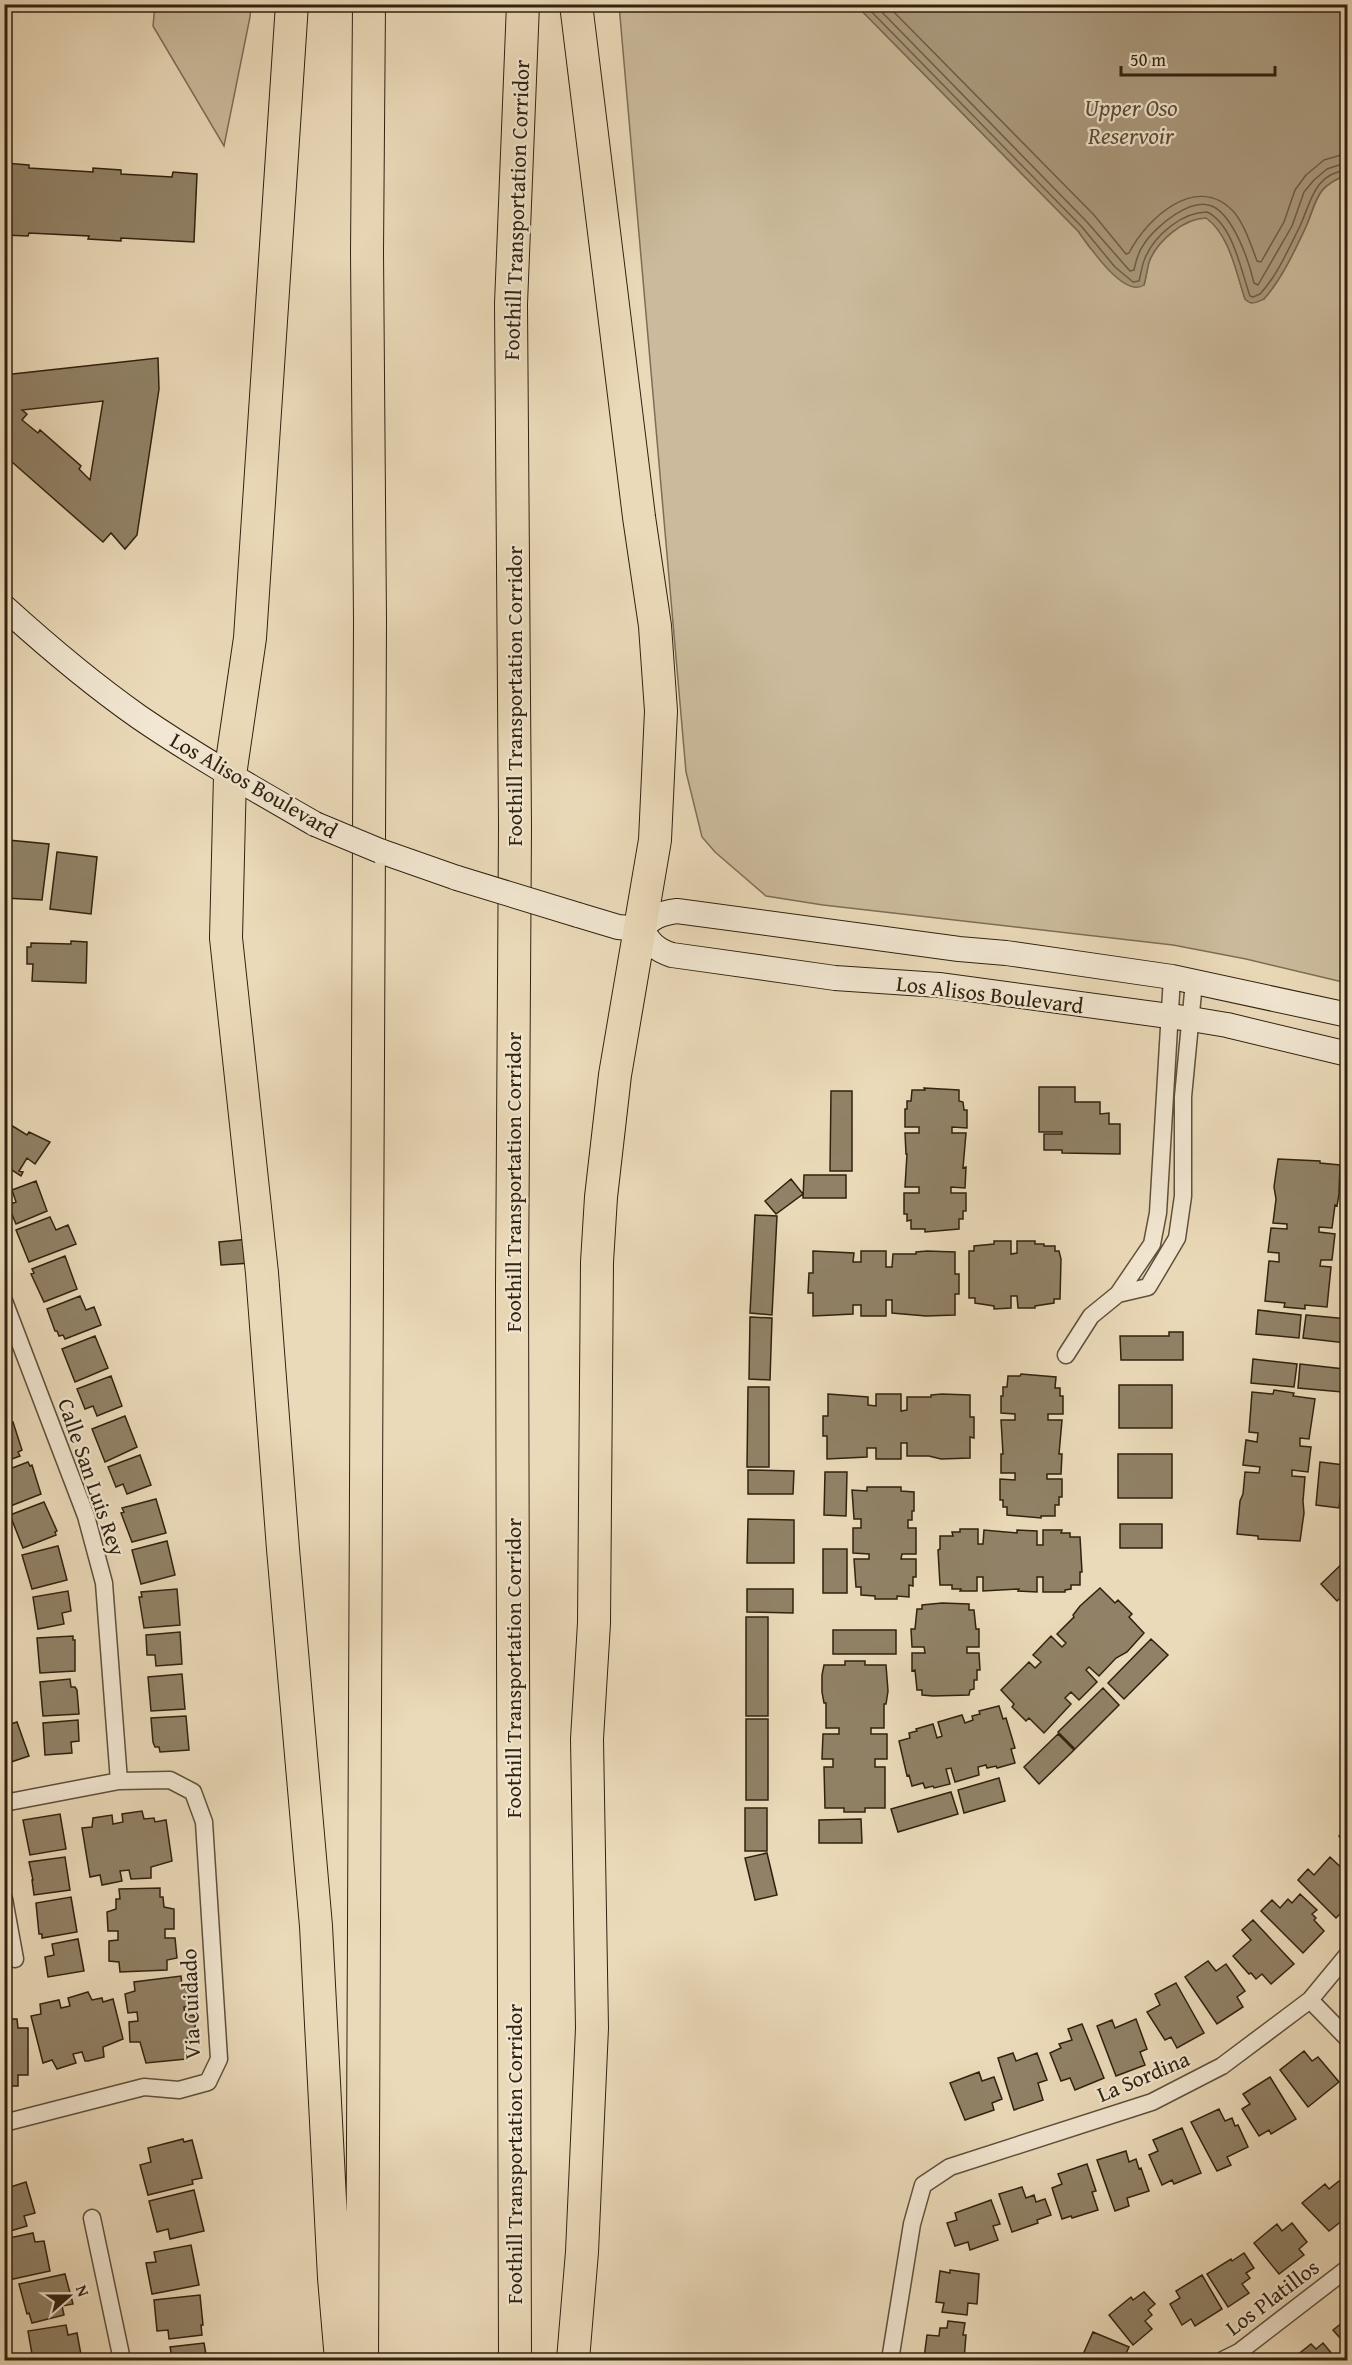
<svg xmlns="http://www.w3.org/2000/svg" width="1352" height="2365" viewBox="0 0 1352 2365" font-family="'Gentium Book Plus',serif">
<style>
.green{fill:#cbbb9c;stroke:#7e6e56;stroke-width:1.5}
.water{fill:#ab9b7f;stroke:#7a6b52;stroke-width:1.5}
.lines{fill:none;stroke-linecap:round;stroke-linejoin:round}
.shore{stroke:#6e5e47;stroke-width:1.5}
.building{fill:#918267;stroke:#30220f;stroke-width:1.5;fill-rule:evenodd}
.minor-casing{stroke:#5f503a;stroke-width:19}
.secondary-casing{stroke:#30220f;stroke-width:26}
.motorway-casing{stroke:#30220f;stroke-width:34}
.minor{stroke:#f2e7d2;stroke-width:16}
.secondary{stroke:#f2e7d2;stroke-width:24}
.motorway{stroke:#ebdab9;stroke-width:32}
.secondary-bridge-casing{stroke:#30220f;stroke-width:26;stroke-linecap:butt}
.secondary-bridge{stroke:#f2e7d2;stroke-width:24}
.labels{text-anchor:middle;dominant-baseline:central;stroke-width:4.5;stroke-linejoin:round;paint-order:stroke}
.street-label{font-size:22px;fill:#30220f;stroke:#f2e7d2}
.water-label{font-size:24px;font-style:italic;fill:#5b4c36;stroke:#f2e7d2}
</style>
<rect width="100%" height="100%" fill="#ebdab9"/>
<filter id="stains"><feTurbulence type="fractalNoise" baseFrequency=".00333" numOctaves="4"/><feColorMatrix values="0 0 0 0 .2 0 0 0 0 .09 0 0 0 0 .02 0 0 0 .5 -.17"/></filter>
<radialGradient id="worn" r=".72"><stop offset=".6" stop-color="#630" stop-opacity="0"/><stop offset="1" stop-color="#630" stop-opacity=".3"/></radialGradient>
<path class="green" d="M155,5H251L250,17L224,146L153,26Z
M619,5H856L1078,231L1090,248L1144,285C1146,278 1147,270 1149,262C1157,241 1184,218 1207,218C1230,237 1236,271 1245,299H1264C1281,280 1293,254 1304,231C1318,203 1313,187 1347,175V983L1246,959L1173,945L823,905L766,896L715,852L702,837L686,772Z"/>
<path class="water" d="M856,5H1347V175C1313,187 1317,203 1304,231C1293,254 1281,280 1264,299C1257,302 1251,306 1245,299C1236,273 1230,235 1206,218C1184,218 1157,241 1149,262C1147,270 1146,278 1144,285C1124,299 1089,246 1078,231Z"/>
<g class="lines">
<path class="shore" d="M864,4L1082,227L1115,267L1133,282L1139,281C1141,273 1142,265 1145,258C1155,235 1182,212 1207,212C1233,224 1241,271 1250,296L1253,297L1260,294C1277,276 1289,248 1300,226C1311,202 1314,173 1348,170
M874,4L1087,222L1130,271L1134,270C1136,260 1138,252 1144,244C1155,227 1192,195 1214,207C1234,218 1249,261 1254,283L1258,285L1292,226L1304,192L1314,180L1327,169L1348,162
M886,4L1094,215L1126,254L1129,253C1147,218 1196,173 1233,211C1244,223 1251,245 1257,261L1261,262L1284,222L1295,190L1306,175L1324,160L1348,153"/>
</g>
<path class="building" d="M4,163L29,165V168L93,172V168L121,170V174L172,177L173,172L197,174L194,242L121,238V241L88,239L89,236L29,233L28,236L4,235Z
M158,358L159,389L137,535L125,549L111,533L103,542L4,455V375ZM103,401L90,480L79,469L81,466L40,430L38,433L22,420L27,414L22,410Z
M8,840L49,844L42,900L4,898V873Z
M57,852L97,857L91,914L50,909Z
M71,941L87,942L86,983L32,981L33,964H27V947H31V943L71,944Z
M1039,1087H1075V1102H1100V1114L1109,1113V1124H1120V1154L1062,1153V1150H1044V1134H1062V1132H1039Z
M924,1088L959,1090V1101L963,1102L964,1110H967V1128L952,1127V1133H966L963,1168L966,1167L965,1188L951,1187V1193H966V1211H963V1219H959V1229L925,1232V1229H911V1220L907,1221V1214H904V1193H919V1187H905L907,1154H906L905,1133H919V1127H905V1109H907V1101H911L912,1090H925Z
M831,1091H852V1171H830Z
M6,1122L27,1135L29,1132L50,1142L35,1164L27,1158L19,1171L23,1172L21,1176L4,1165V1126Z
M1278,1159L1320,1161V1163L1340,1165L1339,1194L1337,1206L1335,1205L1332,1228L1319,1227V1232L1335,1234L1332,1260H1321L1320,1266L1331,1267L1327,1307L1305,1305V1309L1284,1307L1285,1303L1265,1301L1269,1261L1279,1262V1253L1268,1252L1271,1228L1287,1229V1224L1273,1223L1276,1199L1274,1187Z
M804,1175H846V1198H803Z
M791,1179L803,1194L776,1214L765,1201Z
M36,1181L47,1211L16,1224L8,1205L16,1202L12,1190Z
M755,1215L777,1216L772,1315L750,1313Z
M50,1217L56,1230L68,1225L76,1244L29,1262L16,1230Z
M249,1239L251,1263L221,1265L219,1242Z
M994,1241H1011V1254L1017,1253V1241H1035V1244H1044V1246H1055V1251H1059L1061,1259L1060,1299H1054V1303L1035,1306V1308H1018L1017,1296H1011V1308L994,1309V1306L975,1303V1298H969V1251H974V1246L994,1244Z
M813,1251L854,1253L853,1262H861V1251H886V1267H892L893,1254H916V1252L927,1251L955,1252V1274H959V1294H955V1315L926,1316L892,1313V1300H886V1316H861V1305H853V1314L813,1316V1293H808L809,1273H813Z
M65,1256L77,1289L44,1302L31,1274L34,1273L32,1269Z
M80,1296L86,1310L94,1307L101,1325L65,1339L63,1335L59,1336L57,1331H55L47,1309Z
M1258,1310L1301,1315L1299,1338L1256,1334Z
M1306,1315L1348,1319L1346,1343L1303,1338Z
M750,1317L772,1318L770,1380L749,1379Z
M1169,1332H1183V1360H1121L1120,1336H1169Z
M95,1336L108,1368L75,1382L62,1349Z
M1253,1359L1297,1364L1294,1387L1251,1383Z
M1300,1364L1344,1369L1342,1392L1298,1388Z
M1021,1374L1056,1377L1055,1388H1060V1396H1063V1414H1048V1420H1062L1059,1454H1062L1061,1474H1047V1479H1062V1497H1059V1505H1055V1516H1041V1518L1007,1515V1507H1003V1500H1000V1479L1015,1480V1473H1001V1454H1003L1001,1420H1015V1414L1001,1413V1396H1003V1387H1007L1008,1376H1020Z
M111,1376L122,1406L97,1416L93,1406L85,1409L77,1389Z
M1119,1385H1172V1428H1119Z
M748,1387H769V1467H747Z
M1274,1390L1294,1393L1293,1396L1315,1399L1309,1439L1300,1438V1446L1311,1447L1308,1472L1292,1470V1476L1305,1477L1303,1501L1304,1513L1300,1541L1258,1539V1536L1237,1534L1240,1501L1243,1494L1245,1472L1259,1473L1260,1467L1243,1465L1246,1440L1257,1442L1258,1433L1249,1432L1252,1392L1273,1394Z
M828,1394L868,1397V1405L876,1406V1394H901V1411L907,1410V1397H931V1395L942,1394L970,1395V1417H974V1438L970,1437V1458L941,1459L929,1456H907V1443H901V1459H876V1448H867V1457L827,1459V1436H823V1416H828Z
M4,1403L10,1417L4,1419Z
M125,1416L137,1447L105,1462L92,1429Z
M13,1422L22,1450L18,1452L20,1456L4,1462V1425Z
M1118,1454H1172V1498H1118Z
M140,1455L151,1485L127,1494L123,1484L116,1487L108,1467Z
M28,1462L30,1466L32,1465L41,1494L8,1507L4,1499V1471Z
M1320,1462L1344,1465L1339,1508L1316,1505Z
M748,1470L794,1471L793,1494H748Z
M825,1472H847L846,1516L824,1515Z
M867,1487H901V1491L914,1492V1511H912V1520H908V1528H916V1554H902L901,1559H916V1577H913V1586L909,1585V1597L897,1596V1599H875V1596L861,1595V1587H856L854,1559H869V1554L853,1553V1528H861V1519H854L852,1490L867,1491Z
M156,1499L166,1533L132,1542L121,1513L124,1512L122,1508Z
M44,1502L57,1531L55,1532L56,1535L23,1548L10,1515Z
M748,1519L794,1520V1563H747Z
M1120,1524H1162V1548H1120Z
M960,1529H978V1544H983L984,1530L1017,1533V1530L1037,1531V1545H1043V1530H1062L1061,1533H1070V1537H1080L1082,1572H1080V1585H1071V1589L1065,1590V1592H1043V1577H1037V1592L1018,1591L1019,1589L983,1591V1577H977V1591H960L961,1589H952V1585H940L938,1550L940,1549V1536H953L952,1532H960Z
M167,1541L175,1575L141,1584L132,1550Z
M58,1546L67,1580L32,1589L22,1555Z
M823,1549H847V1593H823Z
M1348,1558V1591L1337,1601L1321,1584Z
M4,1585L10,1607L4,1608Z
M1100,1588L1115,1603L1118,1600L1132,1614L1129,1617L1144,1633L1127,1652L1116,1658L1099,1676L1089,1667L1086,1670L1097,1682L1079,1700L1071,1692L1065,1698L1071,1704L1044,1733L1029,1718L1026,1721L1012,1707L1014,1704L1001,1690L1029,1662L1035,1668L1041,1662L1033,1655L1051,1636L1062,1647L1066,1643L1057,1634L1074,1617L1073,1615L1080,1606Z
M177,1589L180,1625L144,1628L139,1597H142L141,1592Z
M747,1589H793V1613L747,1612Z
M68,1591L71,1611L62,1613L64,1624L38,1629L33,1597Z
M942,1603L969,1604V1610H974L976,1629H979V1647H967V1653H979L980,1670H977V1680H974V1689L970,1690L969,1695L933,1696L922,1695V1690H917L915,1670L912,1671V1653H925L924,1647H912L911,1629H915L917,1609H922V1605Z
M746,1617H768V1716H746Z
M833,1630H896V1654H833Z
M180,1632L182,1664L156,1666L155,1655H147L146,1635Z
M73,1636V1640H75V1671L40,1673L37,1638Z
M1151,1639L1168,1655L1124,1699L1108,1683Z
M845,1661H865V1665H886L888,1691L886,1704H884V1728H871V1734H887V1759H875V1767H885V1808H865V1812H844V1808H825L824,1767H833V1759H822L823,1734H839V1728H826V1703H824L822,1692V1675L824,1665H845Z
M182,1674L185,1709L151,1711L148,1677Z
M70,1679L71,1687H75L77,1690L79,1714L43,1716L40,1682Z
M1103,1688L1119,1705L1075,1749L1058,1732Z
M999,1706L1003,1719L1006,1718L1015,1748L1011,1749L1015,1763L997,1768L996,1766L987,1768L986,1765L978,1767L979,1775L955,1782L951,1768L946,1769L950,1784L934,1788L933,1786L925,1788L923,1783L912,1786L909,1775L907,1776L899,1741L910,1738L909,1733L917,1731L916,1729L933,1724L937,1738L942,1736L938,1722L962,1715L965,1723L973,1720L972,1716L980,1714L979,1711Z
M186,1716L189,1750L160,1752L159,1747H155L153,1742L151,1718Z
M746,1719H768V1800H746Z
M78,1720L79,1741L71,1742L72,1753L45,1755L43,1723Z
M17,1722L29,1756L8,1763L4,1754V1726Z
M1058,1734L1074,1750L1039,1784L1024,1767Z
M999,1778L1005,1801L964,1813L958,1790Z
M951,1792L958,1814L898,1832L891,1809Z
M745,1808H767V1851H745Z
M142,1811L144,1819L154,1818L155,1822L166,1820L172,1861L151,1867V1878L131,1879L129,1870L120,1871L122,1881L102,1885L100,1875L90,1877L82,1828L92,1827L93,1818L112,1815L113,1824L123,1822L122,1814Z
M60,1814L66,1849L30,1855L23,1820Z
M861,1819L862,1843H819V1820Z
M1348,1828V1848L1339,1836Z
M767,1853L777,1895L755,1900L745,1858Z
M65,1857L70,1890L34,1895L32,1880H33L29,1862Z
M1330,1857L1347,1873L1348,1906L1336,1918L1298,1880L1308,1869L1314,1875Z
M160,1888V1897H163L164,1907L174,1909V1929H165V1938H175L177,1958L167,1960V1970L120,1972L119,1962L109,1961V1941L118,1940V1931H108L107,1912L116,1909V1899H120L119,1889Z
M1300,1894L1317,1910L1312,1914L1316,1918L1314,1920L1324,1931L1303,1953L1261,1911L1272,1900L1280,1908L1288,1899L1292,1903Z
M71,1897L77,1932L42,1938V1934H39L36,1903Z
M1253,1920L1294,1964L1271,1984L1262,1974L1256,1979L1251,1973L1249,1974L1233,1956L1251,1940L1242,1930Z
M78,1939L84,1971L48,1977L45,1957L54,1955L52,1944Z
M1208,1961L1216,1971L1226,1964L1245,1991L1237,1997L1243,2007L1217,2024L1185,1977Z
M181,1976L182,1986H192L194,2006L184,2007L185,2016L194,2015L196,2035L187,2038L186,2059L146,2063L140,2042H130L129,2022L138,2021L137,2012L128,2013L125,1994L135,1991L134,1982Z
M1176,1983L1204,2033L1177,2048L1171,2037L1165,2040L1147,2012L1160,2005L1155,1994Z
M88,1992L92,2000L102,1998L103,2002L113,1999L123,2039L103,2047L104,2057L88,2061H85L82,2052L73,2054L76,2063L57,2069L52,2060L43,2063L31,2016L41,2014L40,2004L59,2000L61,2008L70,2006L68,1998Z
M4,2019H17L18,2028H28V2075H18V2086H4Z
M1136,2019L1147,2049L1140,2052L1145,2065L1116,2076L1097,2026L1112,2020L1115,2028Z
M1082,2024L1104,2078L1075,2090L1070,2078L1061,2081L1050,2053L1061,2048L1059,2044L1072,2040L1068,2029Z
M1304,2051L1312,2061L1318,2057L1339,2082L1308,2107L1280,2070Z
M1013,2053L1016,2061L1037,2053L1047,2080L1038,2083L1043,2100L1014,2110L998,2058Z
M979,2072L982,2081L994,2077L1002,2099L992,2103L994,2110L965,2120L950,2083Z
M1270,2077L1296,2119L1271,2134L1269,2130L1259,2136L1242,2109L1250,2104L1243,2094Z
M1219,2109L1225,2121L1232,2118L1235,2126L1238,2125L1248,2147L1227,2157L1231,2165L1217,2171L1191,2122Z
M1182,2128L1201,2173L1174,2184L1172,2180L1162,2185L1149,2155L1158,2151L1153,2140Z
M183,2139L184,2142L192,2140L202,2178L192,2180L193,2184L148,2195L140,2165L151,2162L148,2148Z
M1126,2151L1129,2162L1136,2159L1139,2169L1141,2168L1149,2191L1127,2198L1129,2206L1115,2211L1097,2160Z
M1087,2164L1096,2191L1092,2192L1098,2210L1072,2218L1071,2216L1062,2219L1052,2188L1062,2184L1058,2174Z
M1339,2181L1348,2191V2216L1329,2231L1302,2203L1325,2184L1329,2189Z
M26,2182L35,2213L24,2216L27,2226L4,2233V2189Z
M1022,2187L1026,2198L1034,2195L1036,2202L1045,2199L1051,2215L1037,2220L1038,2223L1012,2232L999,2194Z
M194,2190L204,2231L170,2239L168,2229L157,2232L149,2201Z
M991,2200L1000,2224L993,2226L998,2240L970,2250L968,2242L955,2246L947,2223L957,2220L955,2213Z
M1292,2223L1307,2242L1299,2249L1304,2255L1279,2274L1254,2243L1277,2224L1282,2231Z
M33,2233L35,2242L44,2241L50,2271L4,2281V2239Z
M191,2245L199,2285L152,2294L146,2263L156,2262L154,2252Z
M1244,2253L1254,2268L1246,2273L1250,2278L1242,2284L1249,2293L1228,2307L1207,2274L1231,2259L1232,2261Z
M950,2270L979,2274L977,2304L968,2303L967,2315L942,2312L944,2303L936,2302L940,2271L950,2273Z
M65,2274L73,2304L62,2306L64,2315L32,2323L29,2313L27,2314L19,2284Z
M1202,2275L1222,2309L1195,2326L1191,2319L1182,2325L1170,2304L1180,2298L1176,2291Z
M1144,2292L1155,2304L1148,2310L1152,2315L1145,2321L1152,2329L1133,2345L1109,2315L1131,2297L1133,2300Z
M200,2295L203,2325H201L202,2335L169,2339L168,2330L157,2331L154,2300Z
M1348,2318V2347L1333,2330Z
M948,2321L965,2323L963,2335H966L964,2360H937L924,2358L927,2335L939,2336L940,2328H947Z
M66,2325L68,2335L77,2333L82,2360H33L28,2331Z
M1093,2332L1129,2347L1123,2360L1081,2359Z
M204,2343L207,2360H161L160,2358L172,2357L170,2347Z
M1323,2343L1337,2360H1291L1311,2344L1316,2349Z"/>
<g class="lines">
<defs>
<path id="minor" d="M1118,1294L1148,1287L1177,1238L1183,1196V1097L1194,982
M4,1301L86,1516L104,1583L119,1781
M1066,1355L1091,1316L1118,1294L1152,1244L1158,1213L1172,977
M4,1803L119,1781L170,1780L193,1792L204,1822L219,2059L208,2082L179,2090L144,2087L4,2123
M4,1899L15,1959
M1310,2000L1348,2039
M92,2218L122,2360
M890,2360L912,2224L923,2185L950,2167L1152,2102L1222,2066L1310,2000L1348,1954
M1223,2360L1239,2352L1348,2268"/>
<path id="secondary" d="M4,607C47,646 92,684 139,717C196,756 256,790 315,824
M380,851L457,878
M578,915L618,927L641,929C652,917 661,913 677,911L959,949L1006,953L1172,977L1348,1015
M641,929C650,943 656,950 672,955L835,978L939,985L1191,1019L1227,1025L1348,1054"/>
<path id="motorway" d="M292,4L250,638L230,775L226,938L262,1273L283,1549L316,1926L334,2278L341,2360
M362,2360L370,622L367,252L369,4
M515,2360L512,1286L515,827L511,304L523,4
M573,2360L582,2252L592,2028L587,1739L594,1623L597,1262L601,1197L615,1075L655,840L661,711L655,626L639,517L576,4"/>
</defs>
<use href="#minor" class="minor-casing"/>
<use href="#secondary" class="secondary-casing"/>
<use href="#motorway" class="motorway-casing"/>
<use href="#minor" class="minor"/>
<use href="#secondary" class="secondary"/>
<use href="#motorway" class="motorway"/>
<defs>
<path id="secondary-bridge" d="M315,824L380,851
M457,878L578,915"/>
</defs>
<use href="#secondary-bridge" class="secondary-bridge-casing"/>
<use href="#secondary-bridge" class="secondary-bridge"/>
</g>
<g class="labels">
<g class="street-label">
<text transform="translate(516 210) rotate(-88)">Foothill Transportation Corridor</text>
<text transform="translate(514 696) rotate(-90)">Foothill Transportation Corridor</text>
<text transform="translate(254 785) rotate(30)">Los Alisos Boulevard</text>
<text transform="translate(990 994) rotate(7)">Los Alisos Boulevard</text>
<text transform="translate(513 1182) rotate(-90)">Foothill Transportation Corridor</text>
<text transform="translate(92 1477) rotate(71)">Calle San Luis Rey</text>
<text transform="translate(513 1668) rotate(-90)">Foothill Transportation Corridor</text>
<text transform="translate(190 2004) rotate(-92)">Via Cuidado</text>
<text transform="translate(1143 2076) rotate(-23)">La Sordina</text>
<text transform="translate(514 2154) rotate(-90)">Foothill Transportation Corridor</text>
<text transform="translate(1272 2297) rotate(-37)">Los Platillos</text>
</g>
<g class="water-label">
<text x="1131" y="107">Upper Oso<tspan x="1131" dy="28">Reservoir</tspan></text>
</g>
</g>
<rect width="1352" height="2365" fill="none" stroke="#ebdab9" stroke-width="24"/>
<rect x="6" y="6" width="1340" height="2353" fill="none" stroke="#30220f" stroke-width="3"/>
<rect x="12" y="12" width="1328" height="2341" fill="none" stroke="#30220f" stroke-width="1.5"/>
<g transform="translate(69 2296) rotate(69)" stroke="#f2e7d2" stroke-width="4.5" paint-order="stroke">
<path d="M0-4.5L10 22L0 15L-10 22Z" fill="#30220f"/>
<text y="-9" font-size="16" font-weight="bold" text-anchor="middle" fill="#30220f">N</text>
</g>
<path d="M1121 66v9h154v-9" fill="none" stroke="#30220f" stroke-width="3"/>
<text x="1130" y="66" font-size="18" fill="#30220f" stroke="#f2e7d2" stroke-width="4.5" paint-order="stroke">50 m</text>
<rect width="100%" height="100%" filter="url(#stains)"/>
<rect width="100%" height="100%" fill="url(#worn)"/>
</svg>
